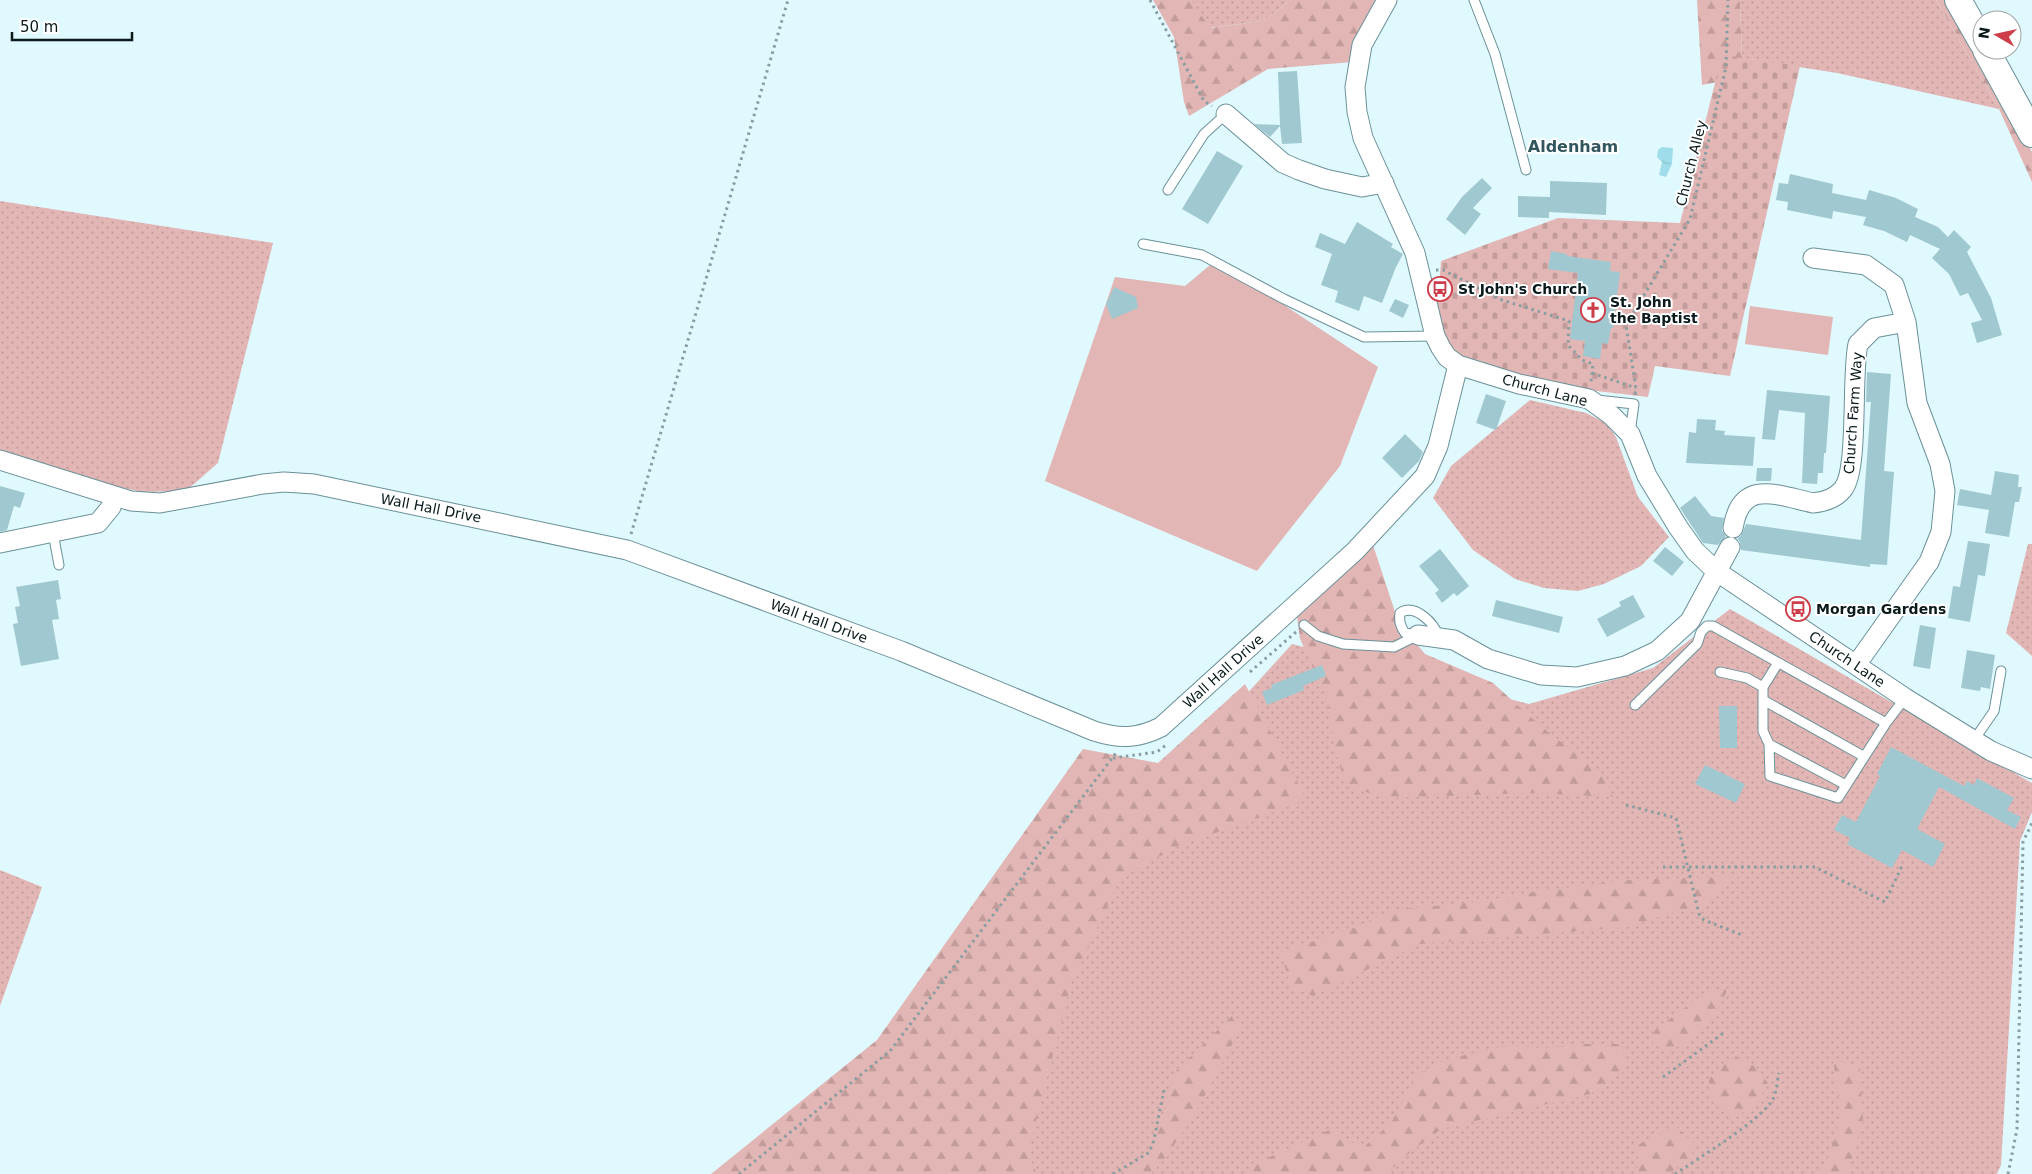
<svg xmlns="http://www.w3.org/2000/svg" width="2032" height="1174" viewBox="0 0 2032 1174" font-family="'DejaVu Sans',sans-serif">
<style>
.grass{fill:url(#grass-dots)}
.forest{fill:url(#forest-firs)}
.cemetery{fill:url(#cemetery-stones)}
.park{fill:#e2b6b4}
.water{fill:url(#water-ripples)}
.building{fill:#a0c8d1}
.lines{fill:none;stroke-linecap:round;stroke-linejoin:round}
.lane-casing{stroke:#6a9199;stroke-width:11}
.street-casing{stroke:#6a9199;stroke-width:21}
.secondary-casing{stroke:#6a9199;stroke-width:28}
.path{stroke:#889da1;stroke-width:3;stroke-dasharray:2.5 4;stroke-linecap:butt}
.lane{stroke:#fff;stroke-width:9}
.street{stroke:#fff;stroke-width:19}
.secondary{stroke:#fff;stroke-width:26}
.labels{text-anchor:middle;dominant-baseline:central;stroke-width:4;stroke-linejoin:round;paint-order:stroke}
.street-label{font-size:14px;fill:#09191c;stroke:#fff}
.poi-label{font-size:14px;font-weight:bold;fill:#09191c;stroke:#fff;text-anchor:start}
.quarter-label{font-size:16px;font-weight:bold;fill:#31565e;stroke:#fff}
</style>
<defs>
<pattern id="grass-dots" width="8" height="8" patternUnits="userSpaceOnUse" patternTransform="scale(1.25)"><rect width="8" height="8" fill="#e2b6b4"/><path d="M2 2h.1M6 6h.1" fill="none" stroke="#c19c9a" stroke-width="1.8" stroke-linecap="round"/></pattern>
<pattern id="forest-firs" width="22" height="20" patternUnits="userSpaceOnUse" patternTransform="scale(1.25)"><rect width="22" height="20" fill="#e2b6b4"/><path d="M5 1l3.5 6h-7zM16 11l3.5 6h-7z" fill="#c19c9a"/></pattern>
<pattern id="cemetery-stones" width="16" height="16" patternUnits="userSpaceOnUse" patternTransform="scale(1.25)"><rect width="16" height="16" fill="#e2b6b4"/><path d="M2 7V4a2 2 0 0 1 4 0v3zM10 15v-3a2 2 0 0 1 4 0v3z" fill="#c19c9a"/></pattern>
<pattern id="water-ripples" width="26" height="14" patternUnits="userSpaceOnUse" patternTransform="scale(1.25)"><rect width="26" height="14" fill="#9fddea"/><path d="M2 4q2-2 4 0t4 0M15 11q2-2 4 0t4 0" fill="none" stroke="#88bdc8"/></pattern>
</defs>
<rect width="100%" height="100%" fill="#e0f9fe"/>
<path class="grass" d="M1191,0H1291L1263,21L1209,28Z
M1740,0H1936L1999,109L1837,73L1742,58Z
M0,201L273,243L218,463L186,491L143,492L103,484L0,452Z
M1530,400L1586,413L1606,423L1616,437L1638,497L1669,537L1641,566L1604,584L1578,591L1544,588L1515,579L1473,550L1433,498L1451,466Z
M2028,544H2032V656L2006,633Z
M1730,609L2032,783V812L2020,841L2001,1165L1997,1174H766L920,1055L1292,644L1529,704L1653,668Z
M0,870L42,887L0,1006Z"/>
<path class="forest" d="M1153,0H1191L1210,28L1263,21L1291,0H1380L1353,62L1268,69L1189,116L1184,102L1174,37Z
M1697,0H1740L1742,58L1738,78L1702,85Z
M1936,0H1949L1999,87L2032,152V182L1999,109Z
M1373,545L1398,621L1425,654L1493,683L1543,728L1601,773L1613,797L1535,793L1387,798L1345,786L1334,743L1328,701L1300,639L1296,609Z
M1245,684L1307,800L1179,846L1121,877L1071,983L1028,1153L1037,1174H711L877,1040L1083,749L1158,763Z
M1739,876L1708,902L1627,927L1420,944L1313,996L1290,986L1281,952L1354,928L1393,910L1476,902L1547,890L1631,880Z
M1710,989H1728C1711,1022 1704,1035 1669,1051L1651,1042L1655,1030Z
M1233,1015L1242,1026C1214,1077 1190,1131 1151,1174H1125L1153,1151L1174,1073Z
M1582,1044H1622L1626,1070L1590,1094L1441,1129L1412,1151L1386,1174H1246L1252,1165L1329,1130L1363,1148L1391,1123L1417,1075L1448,1059L1504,1046L1543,1048Z
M1733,1055L1754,1066L1768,1083L1757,1102L1737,1117C1714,1108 1709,1103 1709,1078Z
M1833,1059L1860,1067L1863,1121L1847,1174H1813L1827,1161L1841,1116Z
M1675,1125L1694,1144L1692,1156L1669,1174H1633L1639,1165L1636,1146Z"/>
<path class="cemetery" d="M1722,55L1800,66L1730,376L1655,366L1648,397L1588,390L1476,369L1447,346L1437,315L1441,261L1558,218L1680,223Z"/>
<path class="park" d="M1216,260L1378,367L1340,466L1257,571L1045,481L1115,277L1185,286Z
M1750,306L1833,317L1828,355L1745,344Z"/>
<path class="water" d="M1662,147L1673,148L1672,164L1666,177L1659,175L1662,162L1657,157L1658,150Z"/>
<path class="building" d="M1297,71L1302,143L1282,144L1280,126L1270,137L1254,124L1280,125L1278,72Z
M1217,151L1243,166L1208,224L1182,209Z
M1790,174L1833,184L1832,193L1866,200L1869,190L1896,198L1918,209L1915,217L1938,227L1948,237L1954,230L1971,247L1967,252L1991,298L2002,335L1977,343L1971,323L1982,320L1968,293L1960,296L1949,274L1932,258L1940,249L1910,235L1907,242L1884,231L1863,225L1866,217L1833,211L1832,219L1787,210L1788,202L1776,200L1779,183L1788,184Z
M1482,178L1492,188L1473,208L1481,214L1465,235L1446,219L1462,197Z
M1550,181L1607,183L1606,215L1549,212V218L1518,217V196L1550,197Z
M1357,222L1393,244L1391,247L1403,254L1396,267L1382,303L1364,296L1359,311L1335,302L1338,291L1321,285L1332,254L1315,247L1320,233L1345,244Z
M1551,251L1567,254V256L1611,262L1610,271L1620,272L1613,328H1611L1608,344L1602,343L1600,359L1583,356L1585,341L1570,339L1578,273L1548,269Z
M1114,287L1136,297L1138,308L1112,319L1106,304Z
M1395,299L1409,305L1403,318L1389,311Z
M1867,372L1891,374L1884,471L1894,472L1887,565L1870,564V567L1741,550L1740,542L1737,538L1741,536L1746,524L1861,540L1871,402H1866Z
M1767,390L1830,396L1826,453H1824L1823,473H1818L1817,484L1802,483L1805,413L1779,410L1775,440L1762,439Z
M1486,394L1506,401L1496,430L1476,423Z
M1697,419L1716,420L1715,430L1725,431L1724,435L1755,437L1753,466L1686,463L1689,432L1696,433Z
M1405,434L1423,452L1419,461L1402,478L1382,458Z
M1757,468H1772L1771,481H1756Z
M1995,471L2019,475L2018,487H2022L2019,502H2015L2009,537L1985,533L1989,510L1957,505L1960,489L1991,495Z
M0,486L25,493L20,508L14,506L7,530L0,532Z
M1695,496L1711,516L1724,518L1722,530L1726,537L1718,545L1703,543L1680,508Z
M1968,541L1990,544L1985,576L1978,575L1970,622L1948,618L1953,586L1960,587Z
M1665,547L1684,562L1672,576L1653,561Z
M1440,549L1469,586L1457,596L1454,593L1442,603L1435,593L1439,590L1419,566Z
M58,580L61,599L56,600L59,619L52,620L59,659L21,666L13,624L18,623L15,607L20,606L16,587Z
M1633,595L1645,617L1607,637L1597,619L1621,606L1619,602Z
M1496,600L1563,617L1559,633L1492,616Z
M1920,625L1936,628L1930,669L1913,666Z
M1967,650L1995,655L1990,689L1981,687L1980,691L1961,688Z
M1322,665L1326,676L1303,686L1304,690L1267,705L1262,692L1272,688L1271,685Z
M1719,706H1737V748H1720Z
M1891,747L1964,786L1967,781L1974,785L1977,778L2014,798L2007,810L2021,817L2015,829L1939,787L1917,829L1945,844L1933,867L1902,850L1892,868L1847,844L1850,838L1834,830L1842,815L1856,822L1880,776L1877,774Z
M1705,765L1745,784L1736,803L1695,784Z"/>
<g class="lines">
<defs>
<path id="lane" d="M1474,0L1495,54L1526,170
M1168,190L1204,134L1226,114
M1143,244L1202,255L1284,299L1364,337L1435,336
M1597,400L1634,404L1630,433
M53,533L59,565
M1304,625L1318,636L1343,644L1394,647L1418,635
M1417,635L1405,633C1400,626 1399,621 1400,613C1415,603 1434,623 1439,637
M1720,672L1747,678L1763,687L1778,663
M1763,687V731L1769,744L1846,785
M1763,700L1863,756
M1635,705L1697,644L1701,632L1707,626H1713L1886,723L1905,698
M1974,740L1994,711L2001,671
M1769,744L1770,776L1838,798L1886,723"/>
<path id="street" d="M1387,0L1362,45L1355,87L1357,112L1363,138L1415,253L1435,336L1441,348L1447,357L1458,365L1519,384L1589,399L1611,415L1630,434L1647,476L1678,527L1695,551L1716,571L1905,698L1991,751L2032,769
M1226,114L1283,163L1299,170L1325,179L1362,187L1384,183
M1813,258L1866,265L1894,285L1906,322L1917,403L1940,464L1945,491L1941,532L1929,562L1856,665
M0,460L131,501L160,503L263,484L284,482L314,484L627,550L901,651L1094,731C1119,739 1137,739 1161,727L1355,551L1425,476L1438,446L1458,365
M1733,528C1741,478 1777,495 1813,503C1824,502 1836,498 1843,489C1859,470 1851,375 1858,344L1874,328L1906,322
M0,543L98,523L111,507L115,496
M1418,635L1454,640L1488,659L1541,675L1577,677L1625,666L1657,651L1690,621L1730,547"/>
<path id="secondary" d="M1958,0L1982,42
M1986,50L2032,134"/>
</defs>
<use href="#lane" class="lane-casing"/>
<use href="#street" class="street-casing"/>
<use href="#secondary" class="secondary-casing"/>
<path class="path" d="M1150,0L1204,101L1212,106
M1436,270H1443L1502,300L1569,321L1568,345L1582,360L1593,364L1591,382
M1592,373L1636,388
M1635,394L1636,388L1626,325L1690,219L1726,67L1728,0
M631,534L788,0
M1250,672L1296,632
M1113,758L1157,752L1166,745
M1626,805L1676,818L1699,914L1704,920L1742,935
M1663,867H1815L1885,902L1902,866
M1663,1077L1725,1032
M739,1174L890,1051L1116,753
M1113,1174L1148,1153L1153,1144L1164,1090
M1675,1174C1696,1160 1763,1119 1773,1099C1777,1091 1777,1081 1779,1073
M2008,1174L2017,1129L2023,842L2032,823"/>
<use href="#lane" class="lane"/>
<use href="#street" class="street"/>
<use href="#secondary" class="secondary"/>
</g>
<defs>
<symbol id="bus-ring" viewBox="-11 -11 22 22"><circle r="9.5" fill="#fff" stroke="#ce3e4a" stroke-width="1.5"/><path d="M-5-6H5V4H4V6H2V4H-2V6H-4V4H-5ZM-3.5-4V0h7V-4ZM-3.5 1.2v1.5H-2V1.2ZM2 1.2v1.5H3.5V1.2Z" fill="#ce3e4a"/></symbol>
<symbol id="church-ring" viewBox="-11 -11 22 22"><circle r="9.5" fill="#fff" stroke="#ce3e4a" stroke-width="1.5"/><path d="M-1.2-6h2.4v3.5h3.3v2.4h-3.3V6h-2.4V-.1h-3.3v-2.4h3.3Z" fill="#ce3e4a"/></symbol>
</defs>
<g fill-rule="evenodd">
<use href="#bus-ring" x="1426" y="275" width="28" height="28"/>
<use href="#church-ring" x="1579" y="296" width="28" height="28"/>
<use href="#bus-ring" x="1784" y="595" width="28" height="28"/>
</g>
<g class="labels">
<g class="street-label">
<text transform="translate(1691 163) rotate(-76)">Church Alley</text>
<text transform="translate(1545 390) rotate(15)">Church Lane</text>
<text transform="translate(1853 413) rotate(-86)">Church Farm Way</text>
<text transform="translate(431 508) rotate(11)">Wall Hall Drive</text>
<text transform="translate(819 621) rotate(20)">Wall Hall Drive</text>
<text transform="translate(1847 659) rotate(34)">Church Lane</text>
<text transform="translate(1223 671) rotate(-42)">Wall Hall Drive</text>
</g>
<g class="poi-label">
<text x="1458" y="289">St John's Church</text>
<text x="1610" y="302">St. John<tspan x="1610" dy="16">the Baptist</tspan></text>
<text x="1816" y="609">Morgan Gardens</text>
</g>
<g class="quarter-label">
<text x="1573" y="146">Aldenham</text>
</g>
</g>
<g transform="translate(1997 35) rotate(279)"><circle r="24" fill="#ffffff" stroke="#9da3a4"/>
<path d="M0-4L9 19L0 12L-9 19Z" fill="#ce3e4a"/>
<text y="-8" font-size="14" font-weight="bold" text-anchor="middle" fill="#09191c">N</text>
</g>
<path d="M12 32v8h120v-8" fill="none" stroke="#09191c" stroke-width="2.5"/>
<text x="20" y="32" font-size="15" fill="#09191c" stroke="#ffffff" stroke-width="4" paint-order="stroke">50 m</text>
</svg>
